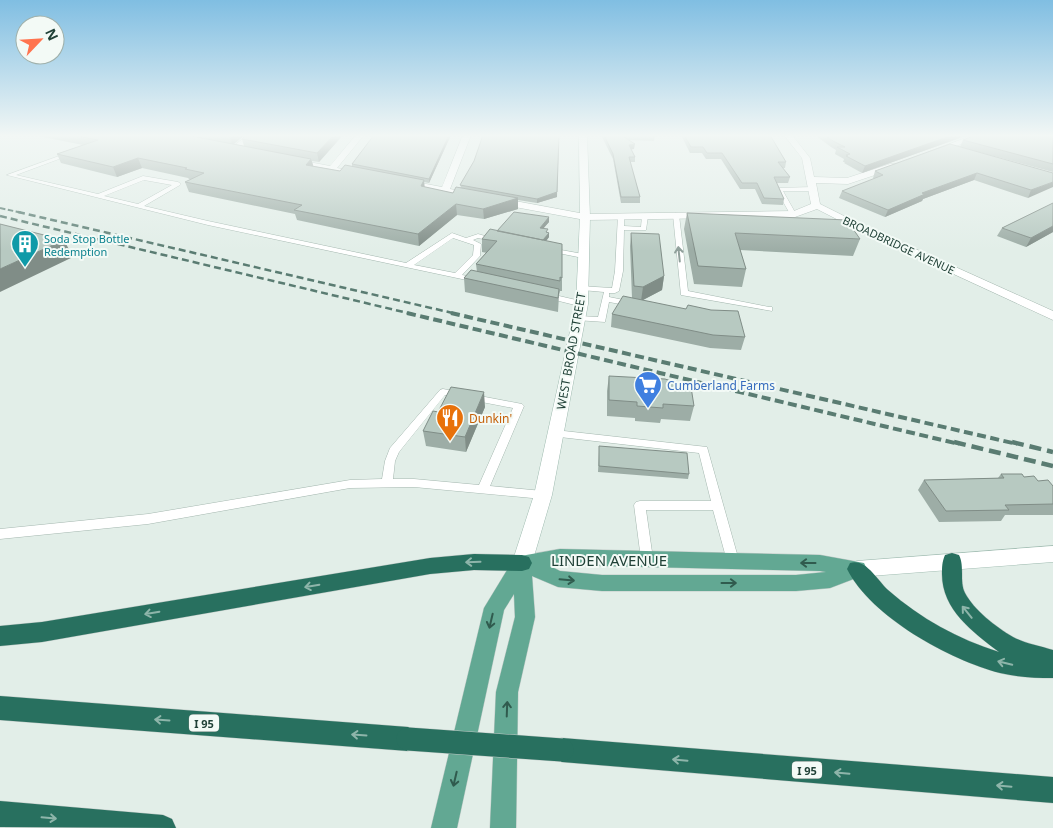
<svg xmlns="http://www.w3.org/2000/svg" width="1053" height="828" viewBox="0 0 1053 828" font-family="'Noto Sans',sans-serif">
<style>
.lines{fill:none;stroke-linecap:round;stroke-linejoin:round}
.lane-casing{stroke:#a4b7af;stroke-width:1}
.street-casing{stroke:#a4b7af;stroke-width:1}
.secondary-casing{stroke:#9fbbb0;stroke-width:1}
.primary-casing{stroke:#c1cac7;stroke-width:1}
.highway-casing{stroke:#c1cac7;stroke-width:1}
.lane{fill:#fff;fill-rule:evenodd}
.street{fill:#fff;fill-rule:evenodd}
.secondary{fill:#fff;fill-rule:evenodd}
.primary{fill:#62a893;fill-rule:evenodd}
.highway{fill:#28705f;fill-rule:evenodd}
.rail-far3{stroke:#5a7c72;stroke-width:2;stroke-dasharray:5.5 2.5;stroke-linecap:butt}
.rail-far2{stroke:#5a7c72;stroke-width:2.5;stroke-dasharray:7 4;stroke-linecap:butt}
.rail-far1{stroke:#5a7c72;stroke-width:4;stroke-dasharray:9 4.5;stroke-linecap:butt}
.rail{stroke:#5a7c72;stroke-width:4.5;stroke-dasharray:12 6;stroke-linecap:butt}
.highway-bridge-casing{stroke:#c1cac7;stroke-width:24;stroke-linecap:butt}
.highway-bridge{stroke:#28705f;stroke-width:23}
.wall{fill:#9dada6}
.shaded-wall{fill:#808d87}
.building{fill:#b7c9c1;stroke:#808d87}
.oneway{stroke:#90a09b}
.oneway2{stroke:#8eb5aa}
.oneway3{stroke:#305b4e}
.labels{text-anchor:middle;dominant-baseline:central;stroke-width:4;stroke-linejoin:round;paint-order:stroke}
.far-culture-label{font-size:11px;fill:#0d838f;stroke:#f3faf6;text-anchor:start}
.far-street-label{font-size:11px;fill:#204137;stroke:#f3faf6}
.shield{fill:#f3faf6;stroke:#5f7870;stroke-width:1}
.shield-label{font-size:11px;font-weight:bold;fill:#204137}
.street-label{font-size:12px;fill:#204137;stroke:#f3faf6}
.shop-label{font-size:12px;fill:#366cbe;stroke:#f3faf6;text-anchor:start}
.food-label{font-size:12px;fill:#c56008;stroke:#f3faf6;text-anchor:start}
.near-street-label{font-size:15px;fill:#204137;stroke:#f3faf6}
</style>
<rect width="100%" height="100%" fill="#e2eee8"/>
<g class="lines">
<defs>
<path id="lane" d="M62,155L67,156L16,175L98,194L143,176L178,182L181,184L180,185L144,206L208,221L406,263L452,233L466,238L478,234L499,240L496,242L478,238L473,240L481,244L480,256L462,275L479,278V282H476L208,225L7,175ZM144,180L172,185L138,204L104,196ZM453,238L474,245L473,255L455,273L414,265Z
M777,188L813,187L816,189L813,191H783L796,214L793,216L790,214L776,189Z
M676,213L679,215L688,291L769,307H772V311L681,295L673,215Z
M621,214L624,216V226L641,227L642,216L645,214L648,216L646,230H624L623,271L619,291L615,293H609V297L634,302L635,304L631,306L609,302L605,322L576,320V316H579L598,317L604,292L582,290H579V286L612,288L615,271L618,216Z
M550,248L583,254L587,256L583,258L548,251V249Z
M543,293H546L585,302L586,304L582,306H579L543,297Z
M443,389L522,404L524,406L490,486L543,491L547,492L549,495L547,498L543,499L414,487L350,488L148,524L0,539V529L148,514L350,480L382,479L385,461L390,448L440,390ZM445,395L513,408L479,485L414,479H393L395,461L399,452Z
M555,430L707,447L739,561L737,565L733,566L729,565L727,561L713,510H646L653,559L651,563L647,564L643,563L641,559L634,505L636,502L640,501H711L699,453L551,436L550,434L551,432Z"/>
<path id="street" d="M248,135H256L237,152H231V148Z
M356,135H364L337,168L364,173V177L293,163L289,161L293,159L330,166Z
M463,135H471L450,189L477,194V198L402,185L401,183L405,180L442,187Z
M784,135H792L810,158L814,177L847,178L890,164H896V168L848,184L816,183L820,204L860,224L1053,311V320L854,228L817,209L795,217L585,220L499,204L494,201L499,198L585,214L794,211L811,204L802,158Z
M973,135H984L936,154L929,152Z"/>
<path id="secondary" d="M579,135H587L590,217L588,304L552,495L532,563L529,569L522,571L515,569L512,563L534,495L576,304L580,217Z
M1053,546V562L857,577L850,575L847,569L850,563L857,561Z"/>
<path id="primary" d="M560,549L820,555L864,563L867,569L864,575L830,588L796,591H602L558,587L532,576L535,617L518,692L516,828H490L496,692L515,617L514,594L504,610L457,828H431L484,608L515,557ZM560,565L820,571L826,572L796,575H602L560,571L550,566Z"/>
<path id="highway" d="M952,553L959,555C965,567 959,581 965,593C974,610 996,627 1013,637C1024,643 1040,646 1053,650V678C1035,678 1017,677 1000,673C950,660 871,617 847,569L850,563C866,558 877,580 888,590C921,619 958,639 999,652C973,632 942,610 942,574C942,567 942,562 945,555Z
M474,554L522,555L529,557L532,563L529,569L522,571L474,570L430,574L42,642L0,646V626L42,622L430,558Z
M0,696L408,727L416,731L420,739L416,747L408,751L0,720Z
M562,738L1053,777V803L562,762L553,759L550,750L553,741Z
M0,801L163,815L172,819L176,828L0,827Z"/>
</defs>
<use href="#lane" class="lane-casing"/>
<use href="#street" class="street-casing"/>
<use href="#secondary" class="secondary-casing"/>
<use href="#primary" class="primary-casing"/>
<use href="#highway" class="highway-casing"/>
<use href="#lane" class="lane"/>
<use href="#street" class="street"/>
<use href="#secondary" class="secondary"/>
<use href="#primary" class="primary"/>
<use href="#highway" class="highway"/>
<path class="rail-far3" d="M0,208L23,213"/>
<path class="rail-far2" d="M18,212L457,314
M0,216L412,314"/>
<path class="rail-far1" d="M407,313L959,444
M451,313L1017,444"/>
<path class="rail" d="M954,442L1053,466
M1012,442L1053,452"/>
<defs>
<path id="highway-bridge" d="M408,739L562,750"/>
</defs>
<use href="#highway-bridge" class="highway-bridge-casing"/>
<use href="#highway-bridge" class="highway-bridge"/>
</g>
<path class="wall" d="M33,135H245L234,144L244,146L242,139L343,135L319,162L312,161L313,166L340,171L352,167V164L374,135H451L429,183L424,182V187L453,193L461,187L460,185L559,135L557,197L537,203L518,200V209L484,219L457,215L419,246L297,220L295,214L189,192L185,182L191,179H189L188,178L142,168L117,177L61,163L57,154L83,145Z
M601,135H655L654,141L629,140L634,149H631L635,157V162H630L640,197V203H621L613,159Z
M681,135H770L786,162L785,168H783L790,177L788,183H777L784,199L783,205L762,204L755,189H740L721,159H706L702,153H690Z
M815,135H968L862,173L844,163L845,162H843L844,159L835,154L836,150L831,147Z
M1053,135V172L960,147L963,140Z
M875,171L1053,173L1028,198L974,180L923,199L922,201L885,217L839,198L842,191L874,179L873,178Z
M1053,203V232L1026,247L997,236L1002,228Z
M687,213L860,239L853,256L740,250L746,269L742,287L694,284L684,229Z
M549,217V222L543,229L549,233V237L546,241L562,278V291H560L559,295L558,312L465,292L464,278L477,272L476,264L487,253L482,252V239L497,231Z
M631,233L664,276L662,290L643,300L745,337L741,350L710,348L611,327L612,314L632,298L630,246Z
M609,376L694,406L690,421L661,419L660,423L635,421V418L607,416V391Z
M485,407L466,452L426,446L423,431L438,412Z
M599,451L689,474L688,479L598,472Z
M1001,474L1024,477L1053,486V515H1005L1001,521L939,522L918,490L924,480L998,478Z"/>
<path class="shaded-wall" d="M231,135H245L232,145L230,136Z
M334,135H343L319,162L317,153Z
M449,135H451L429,183V179Z
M953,135H968L862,173L865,166Z
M635,144L634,149L628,150L629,145Z
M138,158L142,168L117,177L113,167Z
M311,159L314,168L306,165Z
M977,173L974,180L923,199L922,201L885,217L888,210L922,193Z
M424,180L425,190L421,186Z
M1053,182V187L1028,198L1031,190Z
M557,192V197L537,203V199Z
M518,198V209L484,219L483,209Z
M456,204L457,215L419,246L418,234Z
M549,217V222L540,232V228Z
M1053,226V232L1026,247L1031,238Z
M549,233V237L543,245V240Z
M64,240L73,257L0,292V269Z
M664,276L662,290L641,301L643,287Z
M484,392L485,407L466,452L465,437Z"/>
<path class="building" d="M73,135H186L311,159L306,165L340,171L345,165L424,180L421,186L453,193L456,187L518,198L483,209L456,204L418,234L294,210L302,205L185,182L204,173L185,169L187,168L138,158L113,167L57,154L98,140Z
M246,135H334L317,153L242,139Z
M374,135H449L429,179L352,164Z
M483,135H559L557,192L537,199L460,185L474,161Z
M604,135H655V136L621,135L635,144L629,145L635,157H629L640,197H621L613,154Z
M684,135H770L786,162H778L790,177H774L784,199L764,198L757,183H742L722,153H707L703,147H691Z
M825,135H953L865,166L846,156H848L846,155L850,154L837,147H845L833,141Z
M976,135H1053V164L963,140Z
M950,144L1053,173V182L1031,190L977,173L922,193L925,194L888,210L842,191L883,175L875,171Z
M1053,203V226L1031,238L1002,228Z
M514,212L549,217L540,228L548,229L546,232L549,233L543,240L497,231Z
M687,213L847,220L860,239L735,233L746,269L698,266Z
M0,224L64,240L0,269Z
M490,229L562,244V278L560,277V281L476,264L497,241L482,239Z
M631,233L659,234L664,276L643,287L634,286Z
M471,270L559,289L558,298L464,278Z
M623,296L686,309L688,305L711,310L738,311L745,337L713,335L612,314Z
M609,376L665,379L691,387L694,406L663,404V408L637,406V402L609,400Z
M451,387L484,392L465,437L423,431L433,411L438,412Z
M599,446L687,453L689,474L599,466Z
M1001,474H1022L1024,477L1034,476L1038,481L1048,480L1053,486V504L1005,505L1009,510L946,511L924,480L1004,478Z"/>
<defs><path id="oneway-shaft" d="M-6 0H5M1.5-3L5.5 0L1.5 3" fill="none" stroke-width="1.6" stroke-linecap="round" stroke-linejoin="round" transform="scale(1.25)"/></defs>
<use class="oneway" href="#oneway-shaft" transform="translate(679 254) rotate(-96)"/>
<g class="oneway2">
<use href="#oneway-shaft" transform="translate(473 562) rotate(178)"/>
<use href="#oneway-shaft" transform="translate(312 586) rotate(170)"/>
<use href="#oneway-shaft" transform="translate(967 612) rotate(-129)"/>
<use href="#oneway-shaft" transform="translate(152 613) rotate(170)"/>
<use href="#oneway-shaft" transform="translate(1005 663) rotate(-166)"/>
<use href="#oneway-shaft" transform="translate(162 720) rotate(-176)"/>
<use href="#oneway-shaft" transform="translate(359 735) rotate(-176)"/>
<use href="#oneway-shaft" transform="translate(680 760) rotate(-175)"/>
<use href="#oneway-shaft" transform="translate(842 773) rotate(-175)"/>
<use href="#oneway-shaft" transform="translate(1004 786) rotate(-175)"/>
<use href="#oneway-shaft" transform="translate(49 818) rotate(5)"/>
</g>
<g class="oneway3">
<use href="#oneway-shaft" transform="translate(808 563) rotate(180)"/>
<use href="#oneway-shaft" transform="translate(567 580) rotate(5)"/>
<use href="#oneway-shaft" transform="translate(729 583)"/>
<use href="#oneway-shaft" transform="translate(491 621) rotate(103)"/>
<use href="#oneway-shaft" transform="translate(507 709) rotate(-88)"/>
<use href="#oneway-shaft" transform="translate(455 779) rotate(103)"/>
</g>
<linearGradient id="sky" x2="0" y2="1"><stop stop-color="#80bee2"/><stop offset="0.54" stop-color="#f2f7f5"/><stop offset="1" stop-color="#f2f7f5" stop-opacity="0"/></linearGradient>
<rect width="1053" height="251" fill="url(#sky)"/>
<defs>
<symbol id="building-pin" viewBox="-11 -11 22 30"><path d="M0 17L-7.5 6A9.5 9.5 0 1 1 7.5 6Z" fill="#0f9aa8" stroke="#f3faf6"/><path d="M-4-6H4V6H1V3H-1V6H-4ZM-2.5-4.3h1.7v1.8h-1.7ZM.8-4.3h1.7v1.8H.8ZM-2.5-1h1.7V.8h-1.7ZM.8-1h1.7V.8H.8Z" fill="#fff"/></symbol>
<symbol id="supermarket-pin" viewBox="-11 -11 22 30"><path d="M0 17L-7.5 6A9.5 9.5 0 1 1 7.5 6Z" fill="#3f7fe0" stroke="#f3faf6"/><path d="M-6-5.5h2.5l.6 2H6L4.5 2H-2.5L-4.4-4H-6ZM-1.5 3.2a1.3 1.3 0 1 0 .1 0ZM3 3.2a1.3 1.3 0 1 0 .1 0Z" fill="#fff"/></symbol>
<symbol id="restaurant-pin" viewBox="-11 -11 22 30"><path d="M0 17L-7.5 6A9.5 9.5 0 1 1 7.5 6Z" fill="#e8710a" stroke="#f3faf6"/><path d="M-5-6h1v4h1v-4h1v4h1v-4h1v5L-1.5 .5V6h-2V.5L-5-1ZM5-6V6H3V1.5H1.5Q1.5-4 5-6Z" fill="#fff"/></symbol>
</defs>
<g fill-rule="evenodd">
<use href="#building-pin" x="9" y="228" width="32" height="43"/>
<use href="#supermarket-pin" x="632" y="369" width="32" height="43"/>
<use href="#restaurant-pin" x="434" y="402" width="32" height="43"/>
</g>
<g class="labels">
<g class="far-culture-label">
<text x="44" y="238">Soda Stop Bottle<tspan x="44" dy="13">Redemption</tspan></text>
</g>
<g class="far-street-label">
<text transform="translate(899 245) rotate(25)">BROADBRIDGE AVENUE</text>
</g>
<g class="shield">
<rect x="189" y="714.5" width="30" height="17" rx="4"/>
<rect x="792" y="761.5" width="30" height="17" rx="4"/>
</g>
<g class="shield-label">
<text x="204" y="723">I 95</text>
<text x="807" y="770">I 95</text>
</g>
<g class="street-label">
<text transform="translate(571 351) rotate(-80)">WEST BROAD STREET</text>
</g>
<g class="shop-label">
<text x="667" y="385">Cumberland Farms</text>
</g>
<g class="food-label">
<text x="469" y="418">Dunkin'</text>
</g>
<g class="near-street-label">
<text x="609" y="560">LINDEN AVENUE</text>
</g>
</g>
<g transform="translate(40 40) rotate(65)"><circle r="24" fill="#f3faf6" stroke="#9fb0aa"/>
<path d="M0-4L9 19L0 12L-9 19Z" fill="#ff744f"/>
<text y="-8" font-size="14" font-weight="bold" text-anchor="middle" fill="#204137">N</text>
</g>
</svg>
